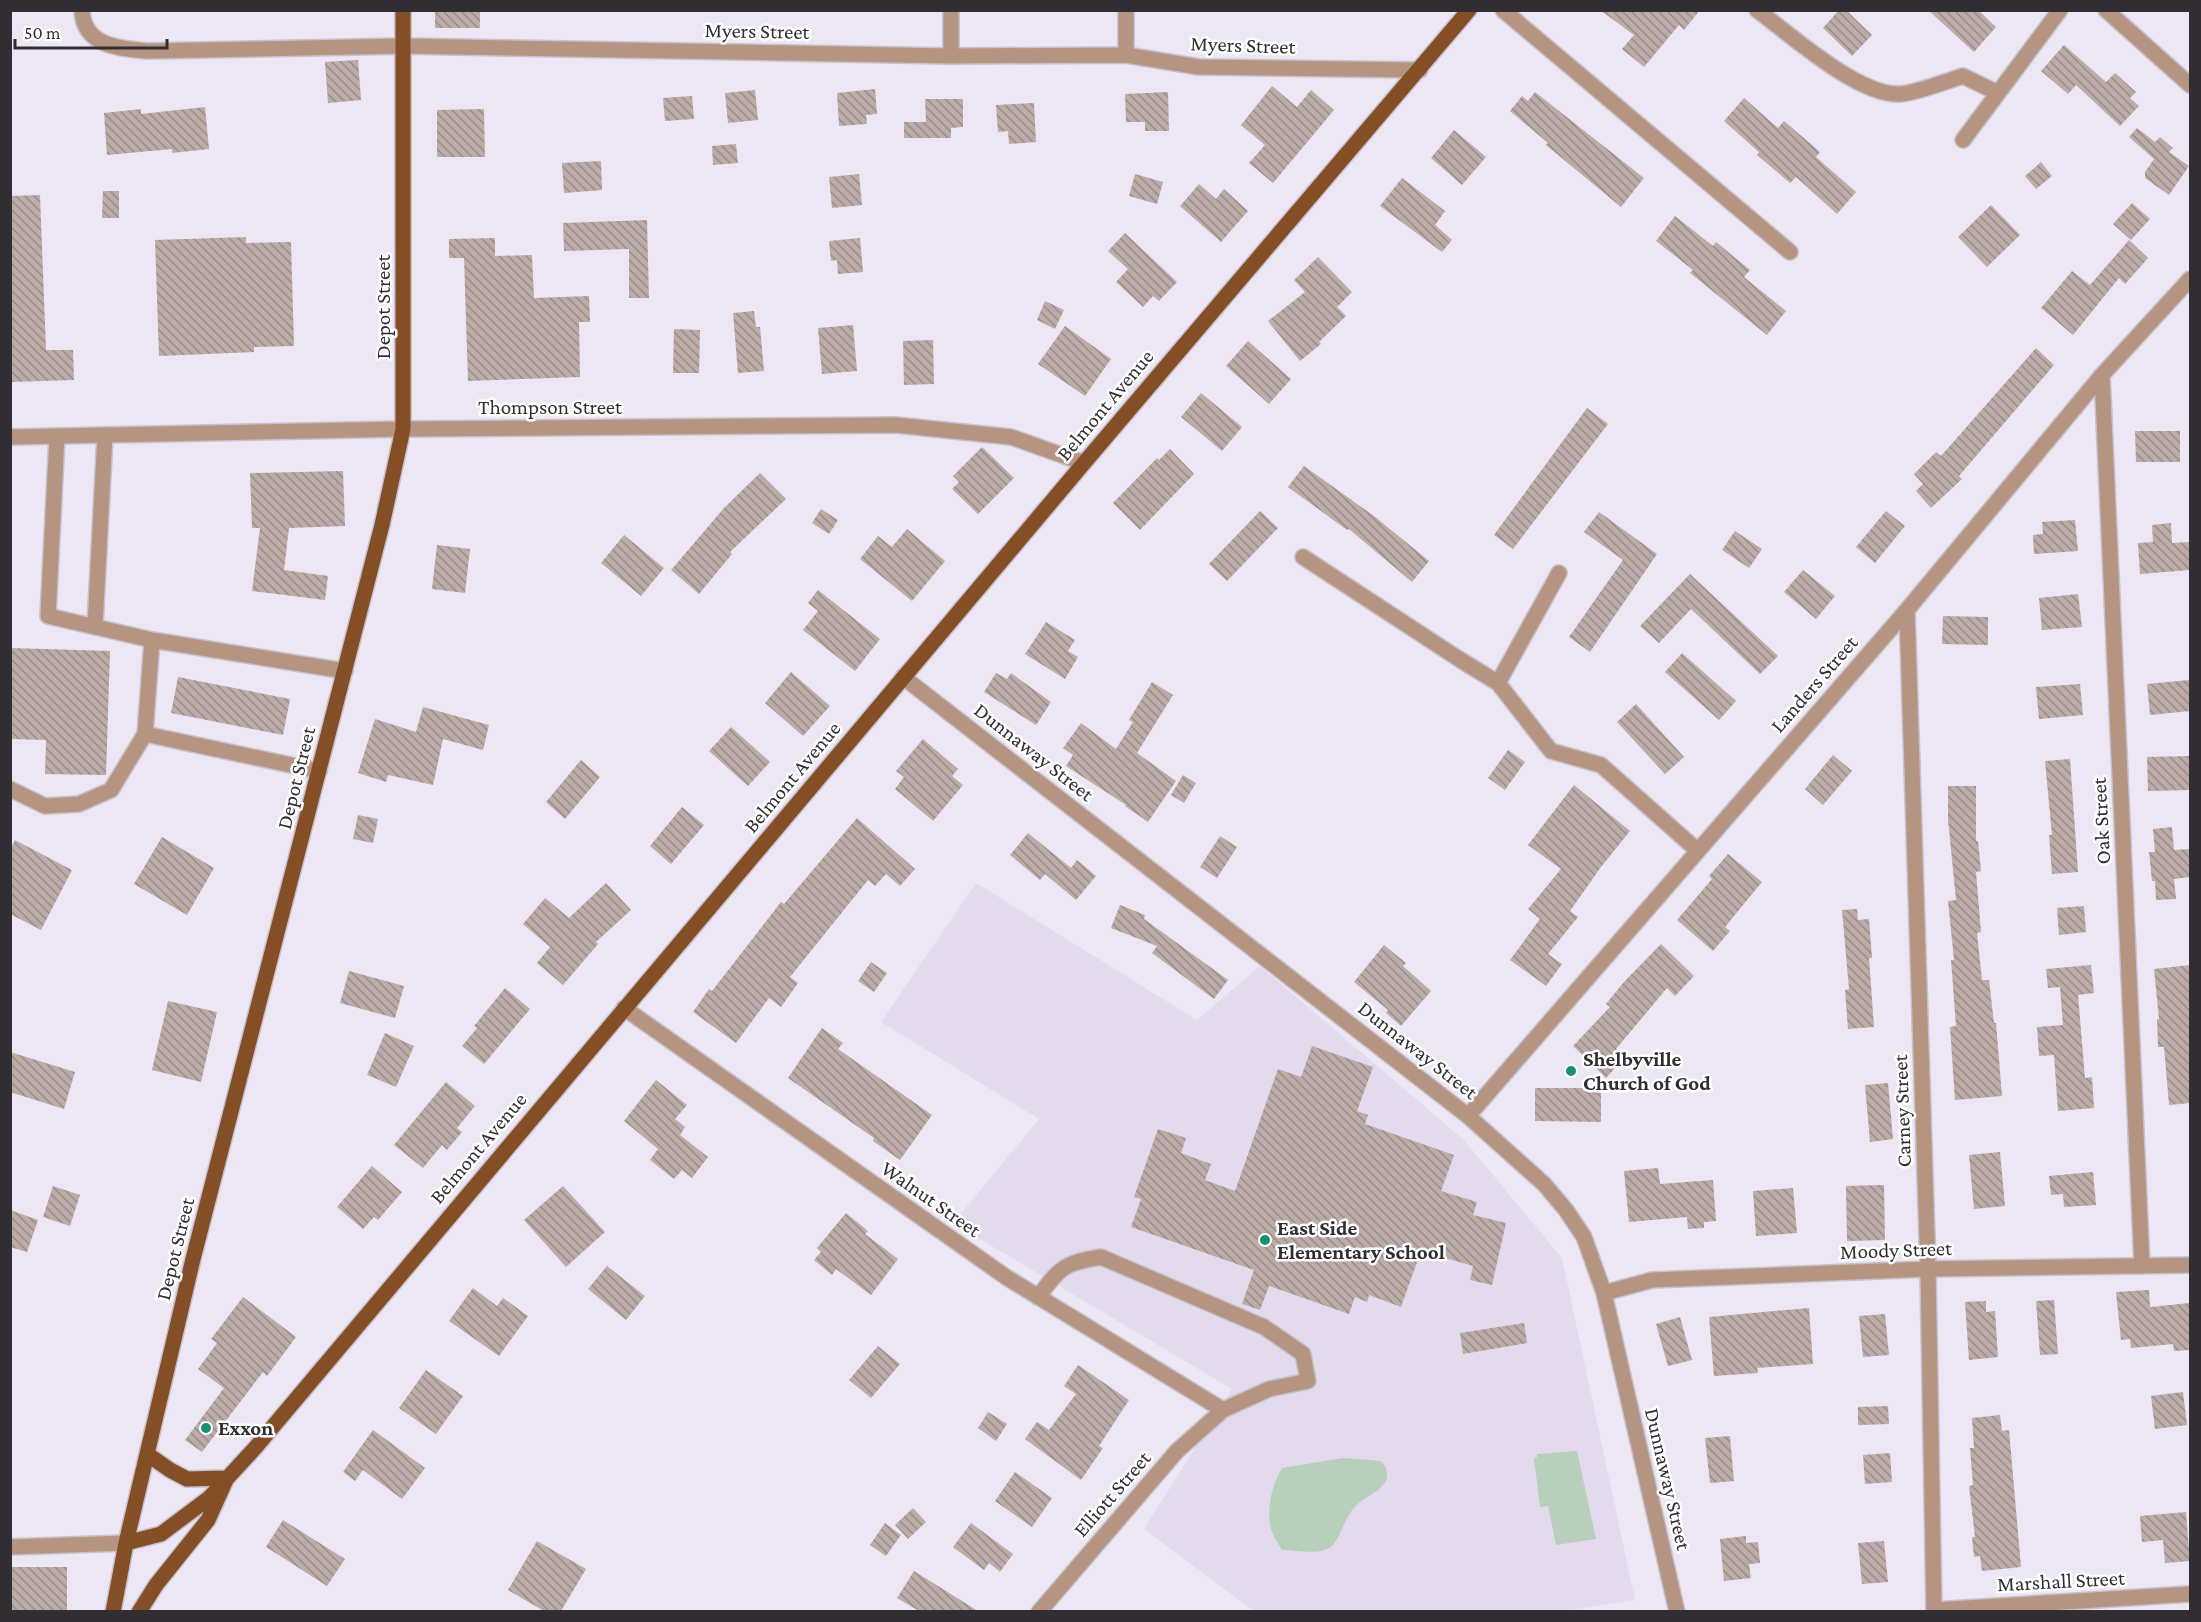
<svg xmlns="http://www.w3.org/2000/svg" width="2201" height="1622" viewBox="0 0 2201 1622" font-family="'Crimson Pro',serif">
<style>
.built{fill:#e4daee}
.park{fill:#b7cfbb}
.building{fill:url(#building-back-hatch)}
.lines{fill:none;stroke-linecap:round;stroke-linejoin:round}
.minor-casing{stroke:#c7c1cd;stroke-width:18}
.major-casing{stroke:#c7c1cd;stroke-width:18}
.minor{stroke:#b59581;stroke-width:15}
.major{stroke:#844e27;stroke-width:15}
.poi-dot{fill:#1b8f71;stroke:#fff;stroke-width:2}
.labels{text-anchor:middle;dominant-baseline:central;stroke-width:5;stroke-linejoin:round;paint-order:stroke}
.street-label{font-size:21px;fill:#302e33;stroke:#fff}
.poi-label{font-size:21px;font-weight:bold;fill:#302e33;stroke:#fff;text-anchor:start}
</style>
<defs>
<pattern id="building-back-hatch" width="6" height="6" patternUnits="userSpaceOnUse" patternTransform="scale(1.5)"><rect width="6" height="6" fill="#bcaba7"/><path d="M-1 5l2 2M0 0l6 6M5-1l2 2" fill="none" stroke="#998c89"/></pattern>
</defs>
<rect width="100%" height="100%" fill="#ede6f4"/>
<path class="built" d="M976,883L1197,1020L1260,966L1464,1140L1562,1258L1635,1600L1556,1612L1254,1611L1144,1529L1232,1389L953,1223L1039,1119L881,1022Z"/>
<path class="park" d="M1577,1451L1596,1539L1556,1545L1548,1506L1540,1507L1534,1458L1537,1457V1454Z
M1343,1458L1381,1461C1385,1466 1388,1470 1387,1478C1383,1492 1362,1497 1353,1509C1345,1518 1340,1538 1332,1546C1321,1556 1295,1550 1282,1550C1277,1542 1271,1533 1270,1524C1267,1507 1273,1482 1282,1468Z"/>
<path class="building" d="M435,10H480V28H435Z
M1600,10H1700L1684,30L1679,25L1644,67L1622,49L1634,35Z
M1839,10H1846L1872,35L1852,56L1823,28Z
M1928,10H1978L1996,27L1974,52Z
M2064,45L2106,82L2115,73L2136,92L2130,98L2139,106L2120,126L2076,85L2068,94L2041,71Z
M358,60L361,100L328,103L325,62Z
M1272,86L1297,107L1311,90L1334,110L1273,183L1249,163L1265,145L1241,125Z
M875,89L877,114L866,115L867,124L839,126L837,93Z
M755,90L758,120L728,123L725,93Z
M1168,92L1169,131H1145V122H1126L1125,94Z
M1535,92L1644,178L1621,207L1546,145L1548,143L1510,111L1522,96L1528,101Z
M692,96L694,119L665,121L663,98Z
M1744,98L1778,128L1784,121L1820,152L1816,157L1856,192L1837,214L1796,177L1790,183L1757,155L1759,152L1724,121Z
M925,99H963V127L951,128V138H904V122H926Z
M1034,103L1036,142L1009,144L1008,131L998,132L996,105Z
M205,107L209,149L172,153V149L107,155L104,113L141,109V114Z
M484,109L485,157H437V110Z
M2137,128L2155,142L2160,137L2173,148L2169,152L2189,166L2169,195L2145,178V172L2154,159L2129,137Z
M1454,130L1486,157L1462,185L1431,158Z
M736,144L738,163L713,165L712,146Z
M601,161L602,190L564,193L562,163Z
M2041,162L2052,176L2036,189L2025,176Z
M859,174L862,205L832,208L829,177Z
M1135,174L1163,182L1157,204L1129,196Z
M1402,178L1445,211L1435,225L1452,240L1442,252L1380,206Z
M1199,184L1216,199L1224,189L1248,211L1221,242L1180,206Z
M103,191H119V218H102Z
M40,195L46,350H73L74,380L10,382V196Z
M2132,203L2150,219L2131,240L2113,224Z
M1991,205L2020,235L1987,267L1958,237Z
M1675,216L1713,246L1716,242L1750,270L1744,277L1786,311L1767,335L1690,273L1693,270L1656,241Z
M647,220L649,298H629V249L564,251L563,223Z
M1125,233L1177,282L1159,301L1153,296L1143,307L1116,282L1128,269L1108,251Z
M246,237V243L291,242L294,346L254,347V352L159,356L155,240Z
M495,238V256L532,255L534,298L589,296L590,322H579L580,377L468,381L464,258H449V239Z
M860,238L863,272L838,274L837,260L831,261L829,241Z
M2129,240L2148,258L2125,284L2119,278L2073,335L2041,308L2072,271L2090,285Z
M1318,257L1352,292L1337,307L1346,316L1319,342L1321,344L1300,361L1268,321L1305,292L1294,280Z
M1045,301L1064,310L1055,329L1037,320Z
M754,311L756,327H760L764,371L738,373L733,313Z
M853,325L857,371L822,374L818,328Z
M1065,326L1111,359L1085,396L1038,364Z
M674,329L700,330L699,373H673Z
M933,340L934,384L904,385L903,341Z
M1248,341L1291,379L1269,404L1226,366Z
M2036,348L2054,365L1959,476L1962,479L1931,508L1916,491L1923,484L1914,474L1936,452L1941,456Z
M1201,393L1242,427L1222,451L1181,417Z
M1587,408L1608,424L1513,549L1494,535Z
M2135,431H2180V462H2136Z
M982,447L1014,478L978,514L952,489L959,482L953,476Z
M1170,449L1194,474L1140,530L1113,503L1157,458L1159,460Z
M1304,466L1374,516L1429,561L1412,582L1349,529L1347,530L1288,487Z
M343,471L345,526L289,528L284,570L328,576L325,600L252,591L260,528H252L250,473Z
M760,473L786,499L730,552L732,554L699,594L671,570L725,507Z
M821,509L838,520L829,534L812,523Z
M1260,511L1278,528L1227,581L1209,564Z
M1886,511L1905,526L1875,563L1856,547Z
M1599,512L1657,554L1590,652L1569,637L1623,560L1584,532Z
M2075,520L2078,551L2034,554L2033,535L2043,534L2042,522Z
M2171,523L2172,543L2190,542V570L2140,574L2138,543L2153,542L2152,525Z
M907,529L945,561L912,601L860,559L878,536L892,547Z
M1735,531L1762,549L1749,568L1722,550Z
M624,535L664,568L641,596L601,563Z
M437,545L470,549L465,593L432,589Z
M1803,570L1835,596L1816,619L1784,592Z
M1690,574L1778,656L1760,674L1691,609L1659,643L1640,626Z
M818,590L880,639L855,671L803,630L818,611L808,603Z
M2078,594L2082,627L2042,630L2039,598Z
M1943,616L1988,617V645L1942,644Z
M1046,622L1075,640L1068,651L1078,657L1065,679L1025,654Z
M12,648L110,651L106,775L45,774L46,740L10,739Z
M1682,653L1736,701L1719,720L1665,672Z
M791,672L830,706L803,736L765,703Z
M996,673L1007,679L1011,673L1051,702L1036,725L984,692Z
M178,677L290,699L283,735L171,713Z
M2189,680L2190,711L2150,715L2147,684Z
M1152,682L1173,695L1137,753L1176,781L1148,822L1125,806L1126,805L1066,766L1073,755L1063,748L1081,723L1116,749L1133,722L1129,720Z
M2080,684L2083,715L2039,719L2036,687Z
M1636,704L1684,757L1665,774L1617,722Z
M423,707L489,725L483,750L443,739L433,785L388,775L386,782L358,773L375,719L416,732Z
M731,727L770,762L748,786L709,751Z
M923,739L958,769L952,776L963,785L933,821L895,789L904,777L896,771Z
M1508,750L1525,762L1505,790L1488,778Z
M1833,755L1852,771L1823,805L1805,789Z
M2190,756V790L2148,791L2147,757Z
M2070,759L2078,872L2052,874L2049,835H2052L2045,761Z
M581,760L600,777L565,819L546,802Z
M1183,775L1196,783L1184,803L1171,795Z
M1574,785L1630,831L1601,867L1570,911L1578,917L1548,954L1562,964L1546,986L1510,960L1540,919L1528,909L1561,869L1528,845Z
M1948,786H1976V841H1978L1981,871L1976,872L1981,932L1977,933L1982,980H1989L1994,1023H1996L2002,1096L1955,1100L1950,1027L1956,1026L1951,960H1954L1948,901L1956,900L1948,819Z
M682,807L704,825L671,864L650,846Z
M358,815L378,819L373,843L353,839Z
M857,818L915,869L900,886L886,874L875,886L868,880L790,977L798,983L781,1007L769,998L736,1043L693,1012L709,989L712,991L781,902L784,904Z
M2172,827L2174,850L2190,849V877L2174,879L2176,899L2156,900L2155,881H2152L2149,852H2155L2153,829Z
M1028,833L1071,868L1077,860L1096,876L1076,900L1045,874L1040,880L1010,855Z
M1220,836L1237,847L1217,878L1200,867Z
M162,837L214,868L187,915L134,884Z
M15,840L72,870L41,930L10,914V850Z
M1728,854L1762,882L1725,927L1730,931L1713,951L1677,920L1712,879L1709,876Z
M606,883L631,910L596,942L598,944L563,985L537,963L550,947L523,924L545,898L569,918Z
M1120,905L1145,915L1144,919L1228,980L1214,999L1152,953L1157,946L1111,928Z
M2084,906L2086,932L2059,935L2057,908Z
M1857,909L1858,920L1869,919L1872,958H1869L1874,1027L1848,1029L1845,990L1849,989L1842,910Z
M1661,944L1694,976L1675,996L1667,988L1616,1049L1625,1057L1606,1078L1573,1046L1610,1007L1606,1004L1624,982Z
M1384,945L1406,963L1403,966L1431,991L1401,1026L1386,1013L1388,1010L1354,982Z
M871,962L887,973L874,992L858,981Z
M2091,965L2094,993L2078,995L2085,1078L2092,1077L2094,1108L2058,1111L2054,1055L2039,1056L2037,1027L2063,1025L2060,987L2048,988L2046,969Z
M2190,965V1103L2169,1105L2164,1047H2158L2157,1019H2159L2154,969Z
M349,971L404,986L395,1018L340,1003Z
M505,988L530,1009L484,1064L462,1046L477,1028L474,1026Z
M168,1001L217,1012L201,1082L152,1070Z
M822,1028L843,1043L838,1049L932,1115L900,1160L873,1141L874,1138L788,1078Z
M385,1033L414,1046L396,1087L367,1075Z
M1312,1046L1373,1067L1357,1111L1368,1115L1365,1124L1454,1155L1441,1191L1477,1202L1473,1215L1506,1223L1492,1285L1470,1280L1473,1266L1421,1251L1401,1307L1369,1295L1367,1302L1355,1297L1349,1314L1269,1286L1260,1310L1242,1304L1254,1270L1131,1227L1141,1199L1134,1197L1158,1129L1186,1138L1181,1153L1211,1164L1205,1180L1235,1191L1278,1069L1301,1077Z
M10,1052L75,1072L64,1109L10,1092Z
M656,1080L687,1105L675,1119L685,1127L680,1135L708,1157L692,1178L682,1170L674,1179L650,1160L658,1149L624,1121Z
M446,1082L475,1106L457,1128L462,1132L447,1150L442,1145L423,1168L394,1145Z
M1888,1083L1893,1139L1870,1142L1865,1085Z
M1535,1088H1601V1122L1535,1121Z
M2000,1152L2005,1206L1974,1209L1969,1155Z
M372,1166L402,1192L378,1220L374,1217L363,1229L337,1207Z
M1658,1168L1660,1184L1713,1180L1716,1221L1704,1222V1228L1688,1229L1687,1217L1629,1222L1624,1171Z
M2093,1172L2096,1205L2064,1207L2063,1194L2051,1195L2049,1176Z
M1884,1185L1885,1240L1847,1241L1846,1186Z
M53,1186L80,1195L70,1226L43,1217Z
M563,1186L605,1232L566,1267L524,1220Z
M1793,1188L1797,1233L1756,1236L1753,1191Z
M10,1210L38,1220L27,1252L10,1247Z
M846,1213L868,1231L865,1234L898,1259L871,1295L836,1269L832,1275L814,1260L821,1252L817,1248Z
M607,1266L645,1296L626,1320L588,1289Z
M473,1288L497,1306L503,1298L528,1316L499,1356L449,1321Z
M2149,1290L2150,1307L2190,1303V1350L2174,1351L2173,1344L2131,1348L2130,1339L2121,1340L2116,1292Z
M243,1297L296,1337L267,1376L263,1372L202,1452L185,1440L224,1388L198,1369L217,1343L211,1339Z
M2054,1300L2058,1354L2040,1355L2036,1301Z
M1986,1301V1312L1995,1311L1998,1357L1969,1360L1965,1302Z
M1809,1308L1813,1364L1757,1368L1758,1373L1714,1376L1709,1317Z
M1885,1314L1889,1355L1863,1357L1859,1316Z
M1680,1317L1692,1360L1668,1366L1656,1324Z
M1524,1323L1527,1343L1463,1354L1460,1333Z
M878,1346L900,1364L871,1398L849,1380Z
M1078,1365L1129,1400L1099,1446L1103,1448L1081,1480L1025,1439L1037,1422L1049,1430L1076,1394L1064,1386Z
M426,1370L463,1396L436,1434L399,1408Z
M2183,1392L2187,1425L2155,1429L2151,1396Z
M1888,1406L1889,1424L1858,1425V1407Z
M988,1412L1007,1424L996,1441L978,1428Z
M2000,1415L2002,1431L2009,1430L2021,1567L1982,1571L1980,1556L1974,1557L1972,1537H1975L1969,1486L1973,1485L1970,1448H1974L1972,1418Z
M373,1430L425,1468L402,1499L363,1470L355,1481L343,1472Z
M1730,1436L1734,1481L1710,1483L1705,1438Z
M1890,1453L1892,1482L1865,1484L1863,1455Z
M1015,1472L1052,1498L1032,1527L995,1501Z
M913,1508L926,1522L908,1539L895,1525Z
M2186,1512L2190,1561L2165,1563L2163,1540L2142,1542L2140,1516Z
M283,1520L345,1559L327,1586L266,1547Z
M885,1523L901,1535L886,1556L870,1545Z
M971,1523L1013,1554L1000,1572L989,1563L984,1570L953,1547Z
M1746,1536V1543L1758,1542L1760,1563L1749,1564L1751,1578L1724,1581L1720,1539Z
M537,1541L586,1569L561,1611H544L508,1590Z
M1884,1541L1888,1582L1862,1584L1858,1543Z
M10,1567H67V1611H10Z
M914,1571L978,1611H919L897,1598Z"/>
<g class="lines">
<defs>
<path id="minor" d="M82,10C83,46 120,49 148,51L404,46L951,56L1126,55L1199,67L1420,70
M1503,10L1790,252
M1757,10C1791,35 1858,96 1900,94C1917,93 1946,81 1963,76L1998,93
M2106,10L2190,85
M1126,55V10
M951,56V10
M1963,140L2060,10
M2102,375L2142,1266
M57,436L48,616L152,640
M10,437L403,429L896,425L1011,437L1084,463
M1303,557L1459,659L1498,683
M1559,573L1498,683L1551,751L1601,765L1698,851
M1907,610L1928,1269L1934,1612
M95,626L105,435
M903,677L1468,1116L1544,1184L1566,1210L1584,1237L1604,1293L1677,1612
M145,734L319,771
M10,789L45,806L79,804L111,790L145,734L152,640L345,671
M624,1008L1006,1277L1223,1410
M1468,1116L1907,610L2102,375L2190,279
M1604,1293L1652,1280L1928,1269L2190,1265
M1038,1297C1061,1267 1063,1263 1101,1257L1264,1327L1303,1354L1308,1381L1269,1389L1223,1410L1177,1451L1039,1612
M10,1547L126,1543
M1934,1610L2190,1594"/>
<path id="major" d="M126,1543L161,1534L209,1498L255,1448L1084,463L1469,10
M113,1612L126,1543L193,1259L382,525L403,429V10
M139,1612L156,1585L208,1520L227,1478L187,1479L170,1470L147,1454"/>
</defs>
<use href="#minor" class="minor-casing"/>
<use href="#major" class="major-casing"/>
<use href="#minor" class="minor"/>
<use href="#major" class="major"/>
</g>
<g class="poi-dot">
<circle cx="1571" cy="1071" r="6"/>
<circle cx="1265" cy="1240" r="6"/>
<circle cx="206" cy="1428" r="6"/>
</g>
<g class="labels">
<g class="street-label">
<text transform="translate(757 31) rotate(1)">Myers Street</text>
<text transform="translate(1243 45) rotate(2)">Myers Street</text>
<text transform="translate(383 307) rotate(-90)">Depot Street</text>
<text transform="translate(1105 405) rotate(-50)">Belmont Avenue</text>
<text x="550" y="407">Thompson Street</text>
<text transform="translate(1814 684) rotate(-49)">Landers Street</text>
<text transform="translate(1034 752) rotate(38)">Dunnaway Street</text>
<text transform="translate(792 777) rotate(-50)">Belmont Avenue</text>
<text transform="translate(296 778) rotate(-76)">Depot Street</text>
<text transform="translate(2101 821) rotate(-93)">Oak Street</text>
<text transform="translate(1418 1050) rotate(38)">Dunnaway Street</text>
<text transform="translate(1902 1111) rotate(-92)">Carney Street</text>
<text transform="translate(478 1148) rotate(-50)">Belmont Avenue</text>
<text transform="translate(931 1199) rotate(35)">Walnut Street</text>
<text transform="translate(175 1249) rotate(-76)">Depot Street</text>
<text transform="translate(1896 1250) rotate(-2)">Moody Street</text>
<text transform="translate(1668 1479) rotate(77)">Dunnaway Street</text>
<text transform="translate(1112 1494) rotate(-49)">Elliott Street</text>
<text transform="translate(2061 1581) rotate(-3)">Marshall Street</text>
</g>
<g class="poi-label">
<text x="1583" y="1059">Shelbyville<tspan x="1583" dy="24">Church of God</tspan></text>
<text x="1277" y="1228">East Side<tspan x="1277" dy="24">Elementary School</tspan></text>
<text x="218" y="1428">Exxon</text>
</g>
</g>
<rect width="2201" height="1622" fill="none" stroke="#302e33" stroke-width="24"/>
<path d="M15 39v9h152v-9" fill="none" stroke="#302e33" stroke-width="3"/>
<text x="24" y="39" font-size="18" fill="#302e33" stroke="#ffffff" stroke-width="4.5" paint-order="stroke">50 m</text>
</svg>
